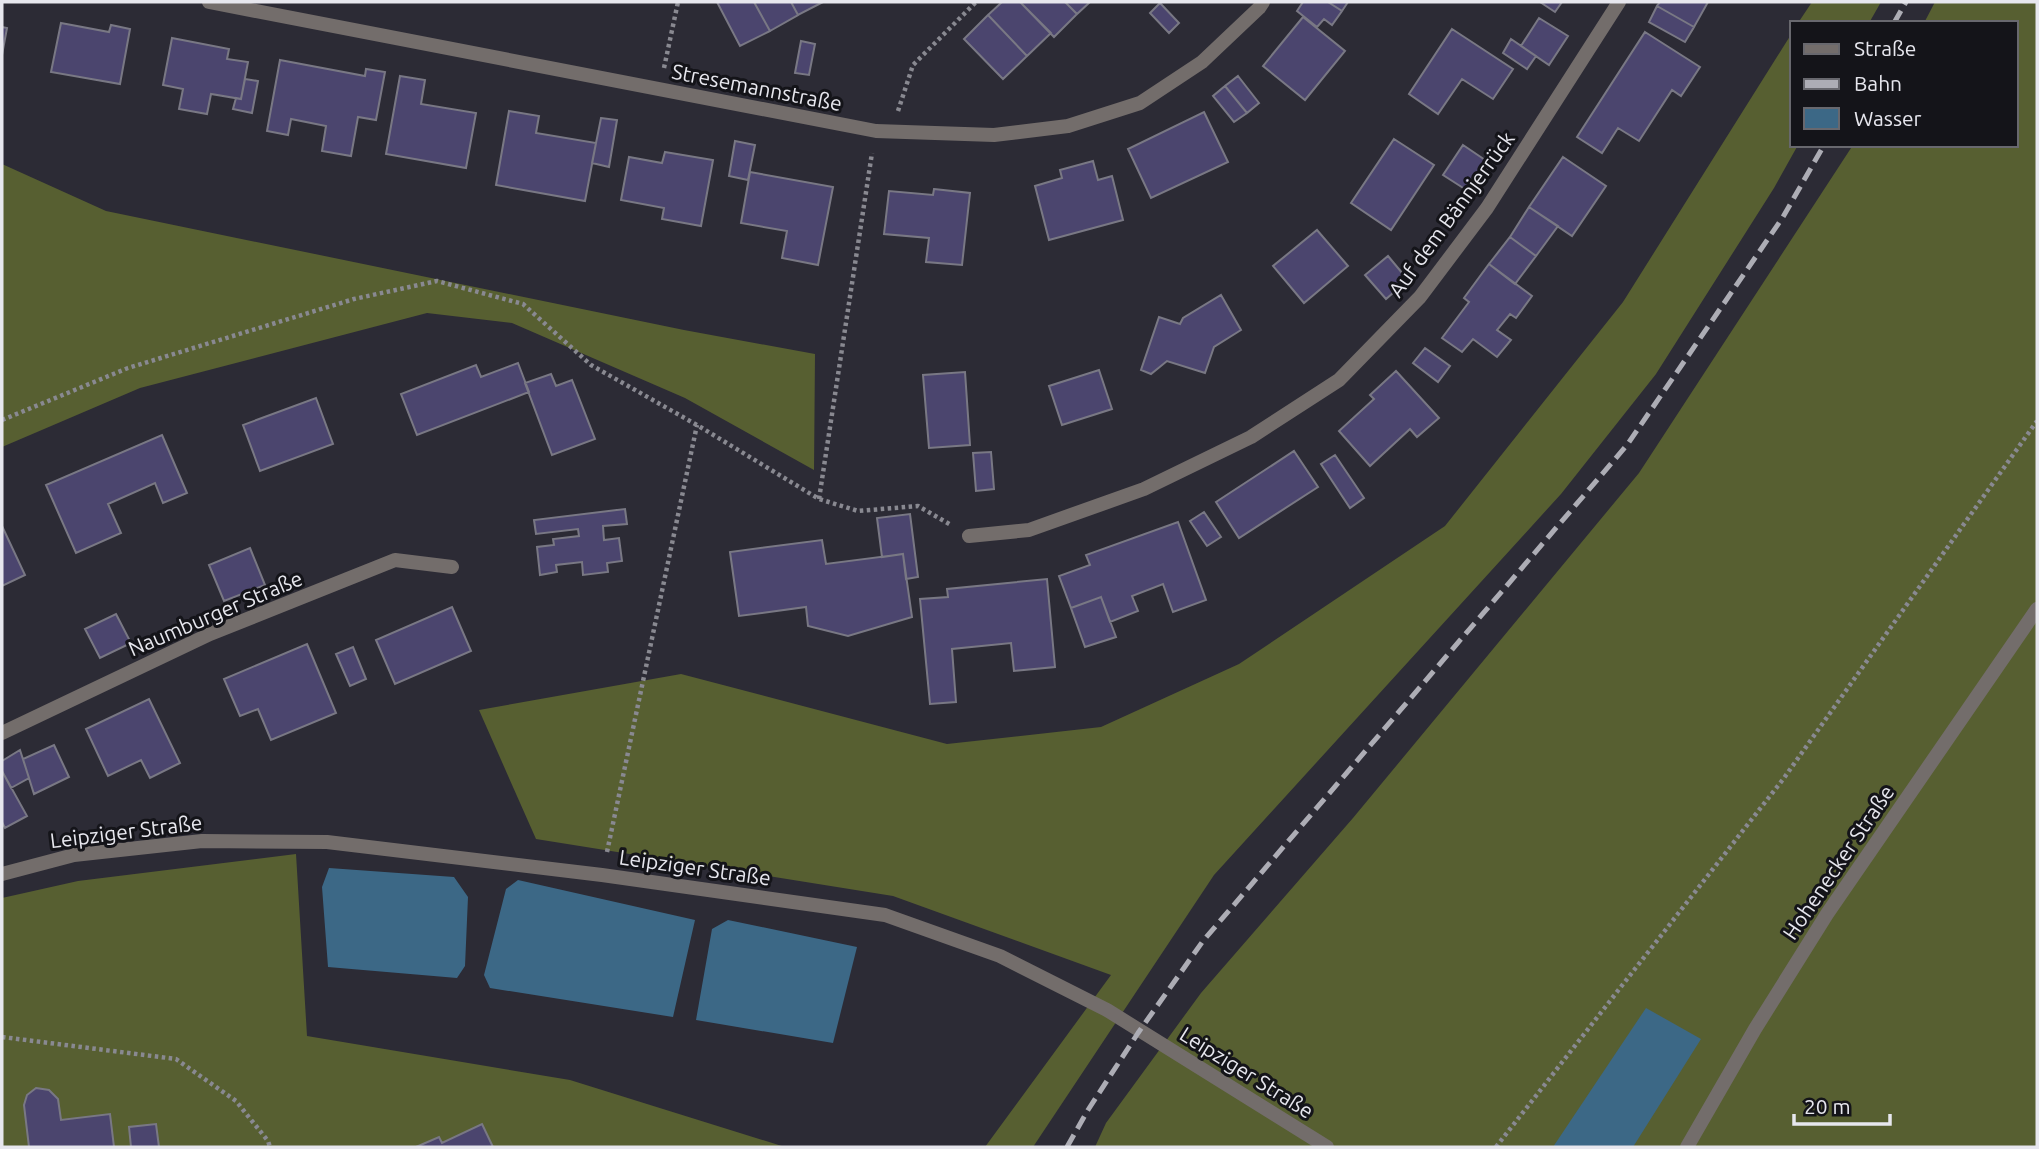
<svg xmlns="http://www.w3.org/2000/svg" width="2039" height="1149" viewBox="0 0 2039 1149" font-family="Ubuntu,sans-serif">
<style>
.forest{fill:#575f31}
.water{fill:#3c6886}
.building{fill:#4b456e;stroke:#797884;stroke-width:2}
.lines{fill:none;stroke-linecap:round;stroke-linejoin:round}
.path{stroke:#898991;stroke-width:4.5;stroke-dasharray:3.5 3.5;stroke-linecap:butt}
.minor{stroke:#736d6b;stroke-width:14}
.tertiary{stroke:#736d6b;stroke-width:14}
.rail{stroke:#adadb5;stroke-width:5;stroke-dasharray:14 7;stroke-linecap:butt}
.labels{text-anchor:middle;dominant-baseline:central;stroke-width:6;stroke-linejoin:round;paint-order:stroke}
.street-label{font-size:21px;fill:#e7e7ee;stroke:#141419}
</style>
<rect width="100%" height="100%" fill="#2c2b35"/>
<path class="forest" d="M1812,2H1881L1869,23H1798Z
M1935,2H2037V1147H1095L1106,1123L1201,993L1353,818L1639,473L1853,145H2016V23H1924Z
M1792,33V145H1798L1774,188L1656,374L1561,494L1214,875L1033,1147H985L1111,975L893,896L536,839L479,710L681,674L947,744L1101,727L1239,664L1445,526L1623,302Z
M2,164L106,211L684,330L815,354L814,470L685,398L512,323L427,313L140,388L2,447Z
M296,854L307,1036L570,1080L785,1147H2V898L78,881Z"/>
<path class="water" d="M329,868L454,877L468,897L465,966L457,978L328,967L322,887Z
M518,880L695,920L673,1017L490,988L484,975L506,889Z
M728,920L857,947L833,1043L696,1020L712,929Z
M1646,1008L1701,1039L1633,1147H1553Z"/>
<path class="building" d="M717,2H754L770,31L740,46Z
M754,2H791L798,15L770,31Z
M791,2H823L798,15Z
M1002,2H1020L1051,33L1027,56L988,15Z
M1020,2H1065L1077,14L1054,37Z
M1065,2H1090L1077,14Z
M1303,2H1328L1342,11L1332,25L1324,19L1317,27L1297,11Z
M1328,2H1348L1342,11Z
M1540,2H1562L1555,12Z
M1660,2H1708L1694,27L1657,6Z
M1160,3L1179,23L1169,33L1150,13Z
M1657,6L1694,27L1685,42L1649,22Z
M988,15L1027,56L1003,79L964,39Z
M1303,17L1345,51L1305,100L1263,66Z
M1539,18L1568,36L1549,65L1521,46Z
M61,23L109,32L111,25L130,29L120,84L51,72Z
M2,27L7,28L2,55Z
M1452,29L1513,69L1493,99L1462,79L1438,114L1409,94Z
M1645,32L1700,67L1681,96L1672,90L1639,141L1618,128L1602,153L1577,137Z
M172,38L229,49L227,59L248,62L241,99L211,94L207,114L179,109L183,89L163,85Z
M1511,39L1536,56L1527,69L1503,53Z
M801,41L815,44L809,75L795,73Z
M280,60L365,76L366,69L385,72L376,120L358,117L351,156L322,151L326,126L291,119L288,135L267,131Z
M400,76L425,80L421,104L476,113L466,168L386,154Z
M1238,76L1259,103L1247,113L1225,86Z
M245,79L258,81L252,113L233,109L236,98L241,99Z
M1225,86L1247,113L1234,122L1213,96Z
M509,111L539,116L536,133L596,143L585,201L496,185Z
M1204,112L1228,162L1151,198L1128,149Z
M601,118L617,120L609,167L592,163Z
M1394,139L1434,165L1391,230L1351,203Z
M735,141L755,145L748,180L729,176Z
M1463,145L1491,164L1471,193L1443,175Z
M665,152L713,160L701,226L662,219L664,208L621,200L629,157L662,163Z
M1563,157L1606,186L1572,236L1529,207Z
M1093,161L1098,180L1112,176L1123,220L1049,240L1035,186L1062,178L1060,170Z
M750,172L833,187L818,265L782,258L787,231L741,223Z
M934,189L970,193L962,265L926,262L929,238L884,234L889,191L933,195Z
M1529,207L1558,226L1536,256L1510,237Z
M1317,230L1348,266L1304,303L1273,266Z
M1510,237L1536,256L1515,284L1489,264Z
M1388,256L1408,280L1386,299L1365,275Z
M1489,264L1532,296L1516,318L1510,314L1497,330L1511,340L1497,357L1473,339L1462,352L1442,338L1469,302L1464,298Z
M1221,295L1241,330L1214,347L1205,373L1167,361L1151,374L1141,370L1159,317L1180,324L1183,318Z
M1425,348L1450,366L1438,382L1413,363Z
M518,363L529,392L417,435L401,394L476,365L481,377Z
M1099,370L1112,409L1062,425L1049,386Z
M1396,371L1439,418L1417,437L1410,429L1370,466L1339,431L1374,399L1370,395Z
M965,372L970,445L929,448L923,375Z
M551,374L556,386L572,380L595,439L552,455L525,383Z
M316,398L333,444L260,471L243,425Z
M162,435L187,493L163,503L155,483L108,504L121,533L76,553L46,485Z
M1294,451L1318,487L1239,538L1216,502Z
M991,452L994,489L976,491L973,453Z
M1335,455L1364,498L1350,508L1321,464Z
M625,509L627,524L603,526L604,540L619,538L622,561L607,563L608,572L583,575L582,562L556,565L557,572L540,575L537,547L554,545L553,539L579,536L578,529L536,534L534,520Z
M1204,512L1221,537L1207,546L1190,521Z
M910,514L918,577L906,579L903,554L882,557L877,518Z
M1178,522L1206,600L1173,612L1163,584L1132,596L1138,611L1110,622L1101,597L1071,608L1059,576L1090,565L1086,555Z
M2,526L25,575L2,586Z
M822,540L826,564L903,554L912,617L848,636L808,626L806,607L739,616L730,552Z
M250,548L265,585L224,601L209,565Z
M1047,579L1055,667L1014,671L1011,643L952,649L956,702L930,704L920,599L948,597L947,589Z
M1101,597L1116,637L1085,647L1071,608Z
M452,607L471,651L395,684L376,640Z
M116,614L131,643L100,658L85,629Z
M307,644L336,713L271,740L258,709L240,716L224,679Z
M353,647L366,679L350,686L336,654Z
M149,699L180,763L150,778L141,760L108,776L86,729Z
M54,745L69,777L34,794L23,759Z
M20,750L29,778L11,788L2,771V761Z
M2,771L27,816L5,828L2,822Z
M36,1088L49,1090L58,1099L61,1120L110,1114L114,1147H29L24,1105L27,1095Z
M156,1124L159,1147H131L129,1127Z
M482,1124L493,1147H416L439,1137L442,1143Z"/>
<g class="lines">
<path class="path" d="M664,68L678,2
M898,111L913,65L976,2
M2,420L128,368L354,299L437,281L523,304L591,365L697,425L819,499L858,511L918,506L951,525
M819,499L872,153
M607,852L697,425
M2,1037L176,1059L236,1101L268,1141L270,1147
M1496,1147L1784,778L2037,421"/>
<path class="minor" d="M209,2L876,131L994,135L1068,126L1140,103L1202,62L1259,8L1263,2
M969,536L1029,530L1144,489L1251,437L1339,380L1420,297L1487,208L1619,2
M2,733L210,634L395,560L452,567
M2,874L74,855L202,841L327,842L602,875L885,915L1000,956L1107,1010L1327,1147"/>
<path class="tertiary" d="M1687,1147L1755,1029L1827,914L2037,609"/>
<path class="rail" d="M1894,23L1906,2
M1067,1147L1088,1110L1138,1033L1203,941L1627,445L1783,217L1824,145"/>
</g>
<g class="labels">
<g class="street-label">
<text transform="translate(757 87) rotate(11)">Stresemannstraße</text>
<text transform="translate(1451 214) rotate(-54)">Auf dem Bännjerrück</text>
<text transform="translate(215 613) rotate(-23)">Naumburger Straße</text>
<text transform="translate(126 831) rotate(-7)">Leipziger Straße</text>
<text transform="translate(1838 862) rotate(-56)">Hohenecker Straße</text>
<text transform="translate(695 867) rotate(8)">Leipziger Straße</text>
<text transform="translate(1247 1072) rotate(32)">Leipziger Straße</text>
</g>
</g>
<rect width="2039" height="1149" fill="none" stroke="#e7e7ee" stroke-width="7"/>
<rect x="1790" y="21" width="228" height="126" fill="#141419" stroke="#68686e" stroke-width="2"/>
<rect x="1804" y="44" width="35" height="10" fill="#736d6b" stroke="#68686e" stroke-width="2"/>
<text x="1854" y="56" font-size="21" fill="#e7e7ee">Straße</text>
<rect x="1804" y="79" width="35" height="10" fill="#adadb5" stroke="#68686e" stroke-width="2"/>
<text x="1854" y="91" font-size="21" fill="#e7e7ee">Bahn</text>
<rect x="1804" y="108" width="35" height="21" fill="#3c6886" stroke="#68686e" stroke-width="2"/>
<text x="1854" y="126" font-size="21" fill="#e7e7ee">Wasser</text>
<path d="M1794 1114v10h96v-10" fill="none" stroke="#e7e7ee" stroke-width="3.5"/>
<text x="1804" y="1114" font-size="21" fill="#e7e7ee" stroke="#141419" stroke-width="5" paint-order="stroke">20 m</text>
</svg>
